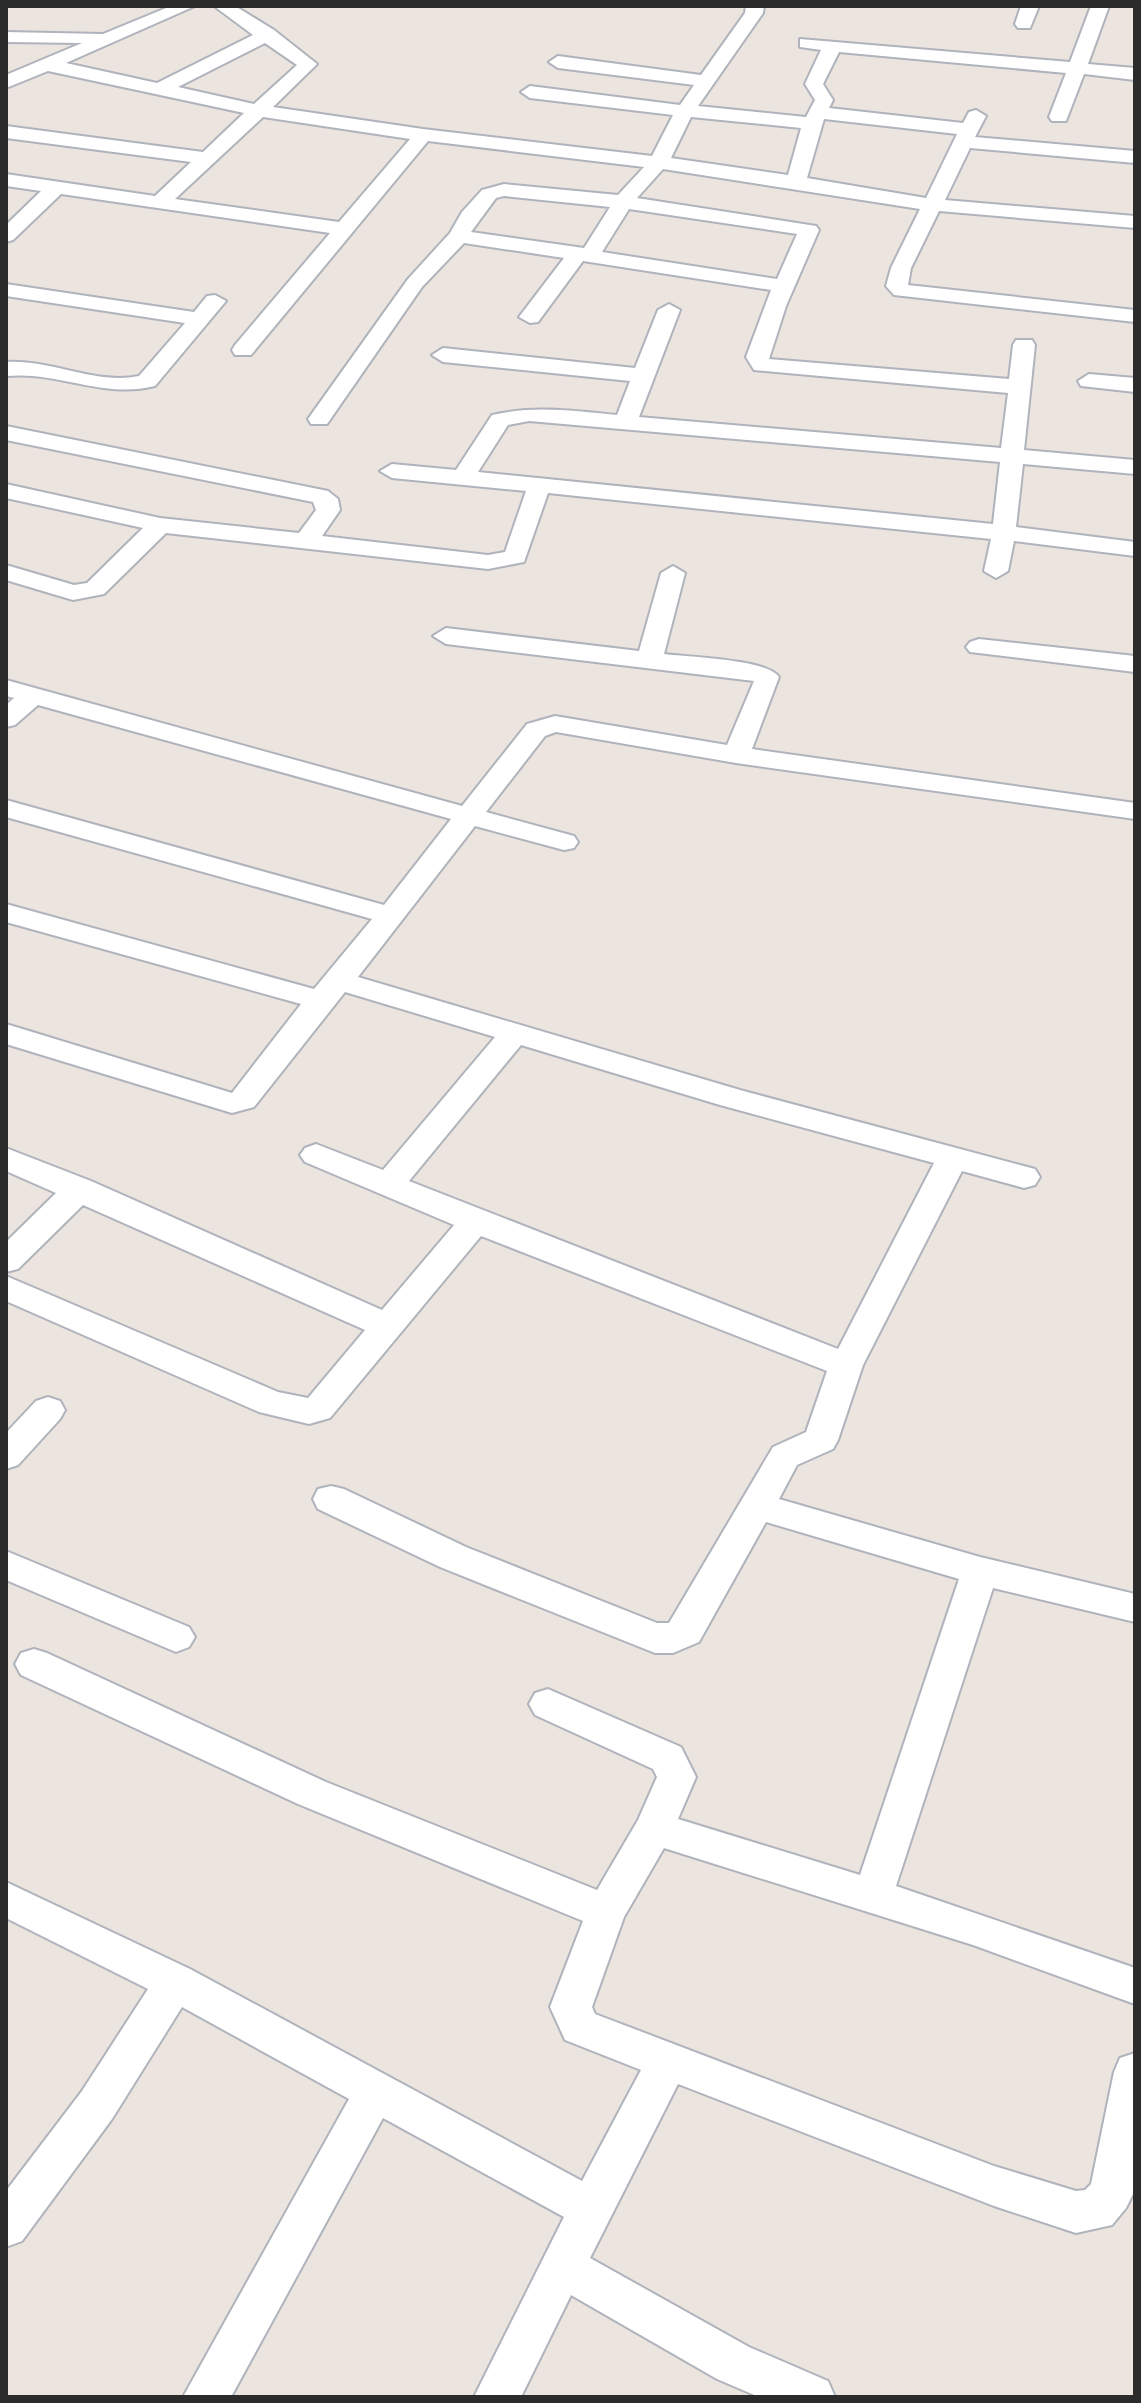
<svg xmlns="http://www.w3.org/2000/svg" width="1141" height="2403" viewBox="0 0 1141 2403" font-family="'Open Sans',sans-serif">
<style>
.lines{fill:none;stroke-linecap:round;stroke-linejoin:round}
.minor-casing{stroke:#afb3bb;stroke-width:4}
.minor{fill:#fff;fill-rule:evenodd}
</style>
<rect width="100%" height="100%" fill="#ece4df"/>
<g class="lines">
<defs>
<path id="minor" d="M171,6H195L66,63L157,83L253,35L214,6H235L274,30L317,64L273,107L423,129L652,156L673,115L530,98L521,92L530,86L680,105L694,85L558,68L549,62L558,56L701,75L745,13L746,6H764L763,13L698,106L806,117L815,100L805,84L821,50L800,47V39L1070,62L1091,6H1109L1088,64L1135,68V80L1084,74L1066,121H1052L1049,117L1066,73L839,52L823,84L833,100L829,108L963,123L969,112L976,110L986,116L975,137L1135,151V163L970,148L945,200L1135,216V228L939,211L911,268L908,285L1135,310V322L894,295L886,286L891,268L920,209L663,169L637,198L816,226L819,230L786,306L769,359L1009,379L1013,345L1016,340H1032L1035,345L1024,450L1135,460V474L1023,464L1016,527L1135,542V556L1014,541L1008,571L996,578L984,571L991,539L548,493L524,562L488,569L166,533L104,594L73,600L6,580V565L74,585L87,583L143,528L6,498V484L160,518L299,533L316,510L313,502L6,440V426L328,491L338,499L340,510L322,536L488,555L505,552L526,491L392,478L380,471L392,464L456,470L492,415C534,405 574,411 617,415L630,381L443,362L432,355L443,348L635,368L658,310L669,304L680,310L639,417L1001,448L1008,393L754,370L746,357L771,290L583,261L538,322L530,323L519,317L564,258L464,243L422,287L327,424H311L308,419L408,279L450,233L462,212L482,190L504,184L618,195L644,167L428,141L251,355H235L232,350L235,345L330,233L61,194L13,240L6,242V225L41,191L6,186V174L155,196L191,162L6,138V126L203,152L244,113L48,71L6,88V75L82,43L6,42V32L103,34ZM265,43L297,65L254,104L178,87ZM263,117L410,139L339,222L175,199ZM691,117L801,128L788,175L671,158ZM824,119L957,134L926,198L807,178ZM504,196L610,207L584,248L471,232L496,198ZM629,209L797,234L777,279L602,252ZM529,421L1000,462L993,524L478,472L508,425Z
M1021,6H1039L1030,28H1018L1015,24Z
M6,284L194,312L207,296L215,295L226,301L155,386C103,399 58,371 6,376V362C51,359 95,385 139,376L185,323L6,296Z
M1089,374L1135,378V392L1081,386L1078,381Z
M673,566L685,573L664,654C687,657 767,659 779,677L752,749L1135,803V819L736,763L556,732L545,736L486,812L574,836L578,842L574,848L564,850L475,826L358,977L740,1090L1035,1169L1040,1177L1035,1185L1024,1188L962,1171L863,1365L838,1440L833,1449L797,1465L779,1499L980,1557L1135,1594V1622L993,1588L896,1886L1135,1968V2004L973,1945L664,1848L624,1917L592,2007L595,2014L994,2166L1076,2191L1085,2190L1091,2184L1114,2072L1120,2058L1135,2053L1133,2194L1126,2208L1112,2225L1076,2233L994,2206L678,2084L590,2258L749,2347L828,2381L835,2397H759L717,2379L571,2295L521,2397H474L564,2217L383,2118L231,2397H183L349,2099L182,2007L112,2119L22,2241L6,2247V2191L82,2091L148,1989L6,1918V1882L190,1969L582,2181L641,2070L565,2040L550,2007L583,1921L298,1804L21,1675L15,1664L21,1653L34,1649L47,1653L326,1782L597,1890L638,1820L657,1777L653,1769L535,1715L529,1704L535,1693L548,1689L681,1747L696,1777L678,1819L860,1875L959,1579L766,1522L699,1642L673,1653H655L440,1567L318,1509L313,1499L318,1489L331,1486L344,1489L466,1547L657,1623H669L773,1447L806,1432L827,1371L481,1236L330,1418L309,1424L259,1412L6,1301V1276L278,1392L308,1398L365,1330L83,1205L18,1269L6,1272V1242L56,1193L6,1171V1148L91,1181L382,1310L454,1225L305,1162L300,1155L305,1148L316,1144L383,1170L495,1037L345,992L254,1107L232,1113L6,1044V1024L232,1093L301,1004L6,922V904L314,989L372,919L6,817V800L384,905L451,819L38,705L15,725L6,727V705L14,698L6,696V680L462,806L527,724L555,716L727,745L754,681L446,644L433,636L446,628L639,651L661,573ZM521,1045L720,1105L934,1163L838,1349L409,1181Z
M979,639L1135,656V672L970,652L966,647L970,642Z
M48,1397L60,1401L65,1410L60,1419L18,1465L6,1469V1433L36,1401Z
M6,1551L189,1627L195,1637L189,1647L176,1652L6,1580Z"/>
</defs>
<use href="#minor" class="minor-casing"/>
<use href="#minor" class="minor"/>
</g>
<rect width="1141" height="2403" fill="none" stroke="#2b2b2b" stroke-width="16"/>
</svg>
